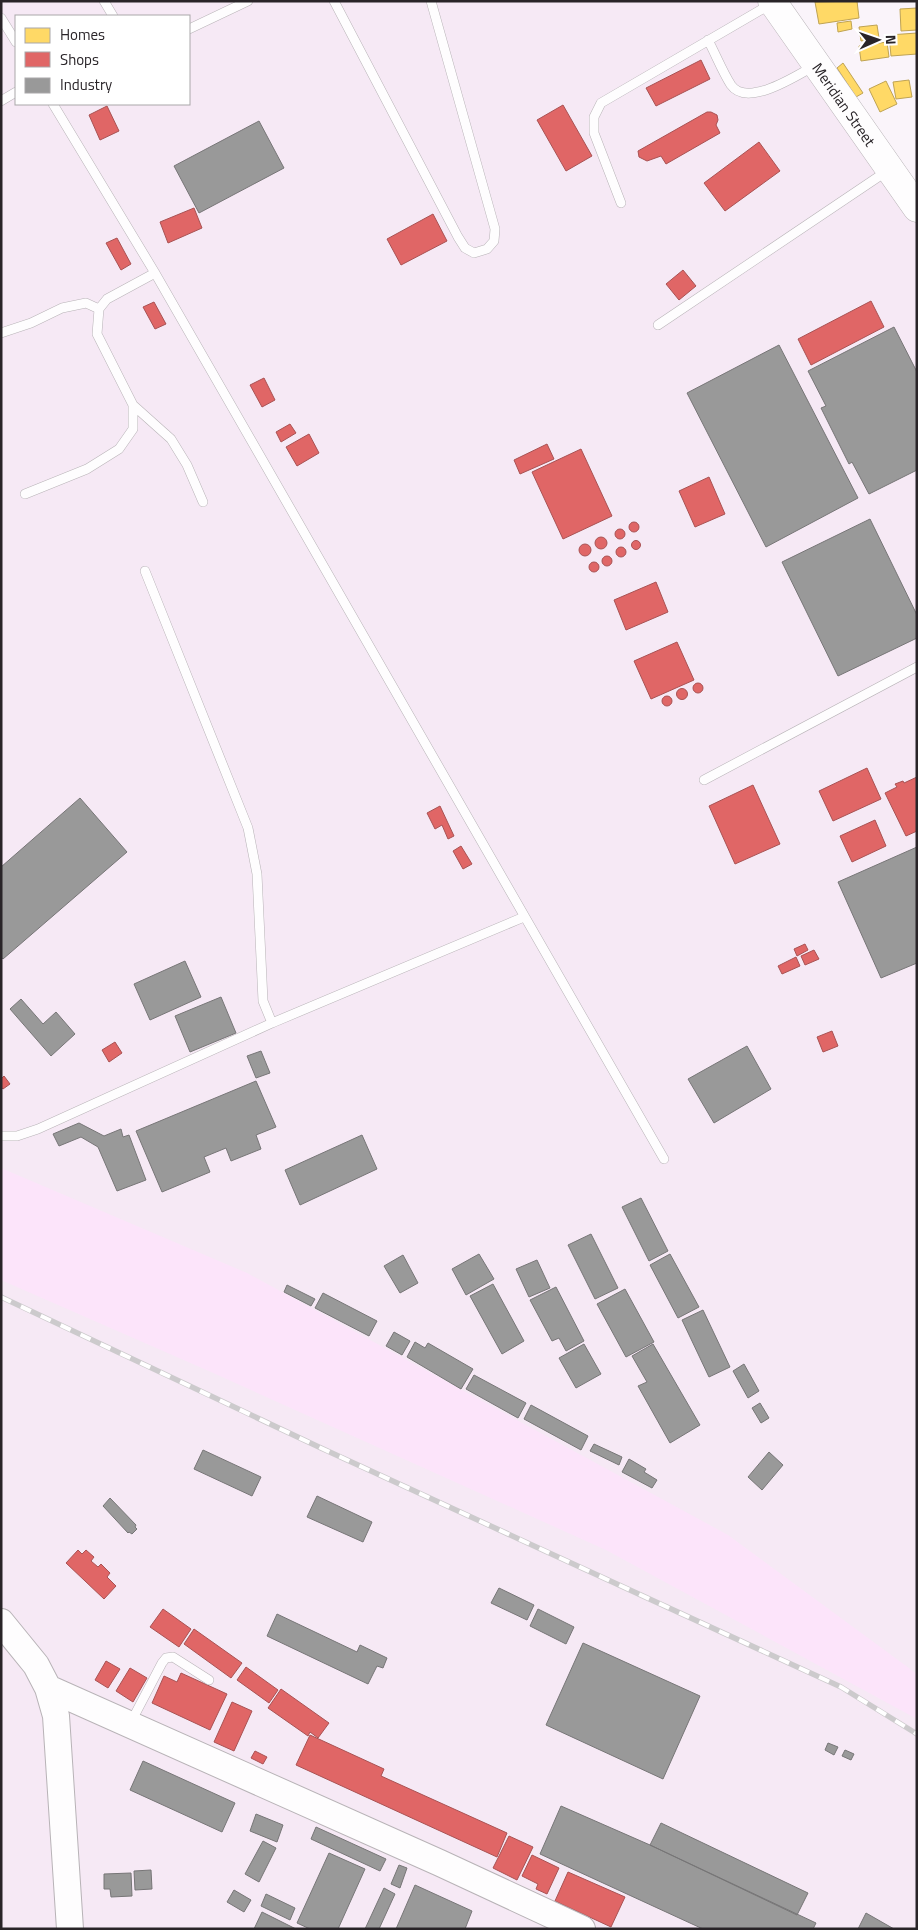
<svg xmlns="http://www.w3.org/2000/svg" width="918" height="1930" viewBox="0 0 918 1930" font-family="'Titillium Web',sans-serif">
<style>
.built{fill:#f6e9f5;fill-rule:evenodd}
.green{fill:#fce4fa}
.homes{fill:#ffd966;stroke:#bfa353}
.shops{fill:#e06666;stroke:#a95253}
.industry{fill:#999;stroke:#777677}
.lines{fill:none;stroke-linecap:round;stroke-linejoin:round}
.lane-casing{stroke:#b8b3b7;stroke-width:10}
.secondary-casing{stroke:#b8b3b7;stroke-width:28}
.primary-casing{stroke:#b8b3b7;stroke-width:29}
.lane{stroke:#fefdfe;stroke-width:9}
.secondary{stroke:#fefdfe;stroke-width:26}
.primary{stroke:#fefdfe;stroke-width:28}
.rail-casing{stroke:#cccacc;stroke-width:5.5}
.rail{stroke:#fff;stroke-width:4;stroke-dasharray:11;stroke-linecap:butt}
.labels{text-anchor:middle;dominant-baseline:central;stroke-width:5;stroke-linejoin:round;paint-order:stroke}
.street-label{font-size:15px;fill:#292428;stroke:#fff}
</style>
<rect width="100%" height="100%" fill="#faf4fa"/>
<path class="built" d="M1,1H782L917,200V1929H1ZM16,16H189V104H16Z"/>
<path class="green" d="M1,1168L247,1273L728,1535L917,1674V1719L606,1550L211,1372L1,1280Z"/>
<path class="homes" d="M857,1L859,18L819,24L815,2Z
M917,8V30L901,31L900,9Z
M851,21L852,29L838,32L837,23Z
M877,25L879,38L861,41L859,27Z
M917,33V54L891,56L889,35Z
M887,42L889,57L861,61L859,46Z
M843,63L863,93L856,97L837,68Z
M909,80L912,97L896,99L893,82Z
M886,81L897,104L880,112L869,89Z"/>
<path class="shops" d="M701,60L710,79L656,106L646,88Z
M563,105L592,156L566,171L537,120Z
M107,106L119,131L100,140L89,115Z
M707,112H711L717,115L718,120L716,125L720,133L666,164L661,156L647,161L639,157L638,151Z
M759,142L780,171L725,211L704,183Z
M194,208L202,228L168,243L160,222Z
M433,214L447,241L401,265L387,239Z
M117,238L131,264L121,270L106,243Z
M683,270L696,286L679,300L666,284Z
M871,301L884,327L811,365L798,339Z
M154,302L166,324L155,329L143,307Z
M264,378L275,400L262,407L250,385Z
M290,424L296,433L281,442L276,432Z
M309,434L319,453L297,466L286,447Z
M547,444L554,459L520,474L514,460Z
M581,449L612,516L563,539L532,472Z
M709,477L725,514L695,527L679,491Z
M629 527a5 5 0 1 1 10 0a5 5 0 1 1-10 0Z
M615 534a5 5 0 1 1 10 0a5 5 0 1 1-10 0Z
M595 543a6 6 0 1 1 12 0a6 6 0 1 1-12 0Z
M631.5 545a4.5 4.5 0 1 1 9 0a4.5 4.5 0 1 1-9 0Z
M579 550a6 6 0 1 1 12 0a6 6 0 1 1-12 0Z
M616 552a5 5 0 1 1 10 0a5 5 0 1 1-10 0Z
M602 561a5 5 0 1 1 10 0a5 5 0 1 1-10 0Z
M589 567a5 5 0 1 1 10 0a5 5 0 1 1-10 0Z
M656,582L668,612L626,630L614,600Z
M677,642L694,680L651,699L634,661Z
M693 688a5 5 0 1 1 10 0a5 5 0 1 1-10 0Z
M676.5 694a5.5 5.5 0 1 1 11 0a5.5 5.5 0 1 1-11 0Z
M662 701a5 5 0 1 1 10 0a5 5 0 1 1-10 0Z
M867,768L881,799L833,821L819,791Z
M917,777V831L906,836L885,793L897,787L895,784L903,781L904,783Z
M753,785L780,844L735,864L709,806Z
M440,806L454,836L448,839L442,825L435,829L427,813Z
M875,820L886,846L852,862L840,836Z
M461,846L472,864L463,869L453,851Z
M805,944L808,950L797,956L794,949Z
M814,950L819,959L805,965L801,956Z
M796,957L800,966L782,974L778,966Z
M832,1031L838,1046L823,1052L817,1037Z
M115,1042L122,1053L109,1062L102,1050Z
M4,1076L10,1084L3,1089L1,1087V1079Z
M78,1550L82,1554L86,1550L94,1557L91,1561L98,1567L101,1564L110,1573L107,1577L116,1586L104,1599L66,1563Z
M163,1609L191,1629L179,1647L150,1627Z
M194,1629L242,1663L231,1678L184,1644Z
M106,1661L120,1669L108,1688L95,1680Z
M246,1667L278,1690L269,1703L237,1680Z
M130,1668L147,1678L133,1702L116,1691Z
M181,1673L227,1694L210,1730L152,1703L164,1676L177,1682Z
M281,1689L329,1723L318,1738L310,1732L308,1736L268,1708Z
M232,1702L252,1711L234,1751L214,1742Z
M310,1735L384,1769L381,1776L507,1833L497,1857L296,1765Z
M255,1751L267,1757L263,1764L251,1758Z
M509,1836L533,1847L517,1880L493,1868Z
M532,1855L559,1868L547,1894L536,1889L538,1884L522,1876Z
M568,1872L625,1897L611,1927L555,1901Z"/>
<path class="industry" d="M259,121L284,168L199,213L174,166Z
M894,327L917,372V470L869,494L852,462L849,464L821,408L826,406L808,371Z
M779,345L858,498L766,547L687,393Z
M870,519L917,615V638L838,676L782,562Z
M80,798L127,852L3,959L1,957V867Z
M917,847V963L881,978L838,882Z
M185,961L201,997L150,1020L134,984Z
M221,997L236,1033L190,1052L175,1016Z
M21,999L43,1024L56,1012L75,1034L51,1056L10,1009Z
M747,1046L771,1089L714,1123L688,1079Z
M261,1051L270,1073L256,1078L247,1056Z
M256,1081L276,1127L256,1135L261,1149L231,1161L226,1148L204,1157L210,1172L162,1192L136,1131Z
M79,1123L104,1136L121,1129L123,1137L129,1135L146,1180L117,1191L98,1147L81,1137L59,1146L53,1134Z
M362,1135L377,1169L300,1205L285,1170Z
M641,1198L668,1251L649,1261L622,1207Z
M591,1234L618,1288L595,1299L568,1245Z
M479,1254L494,1279L466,1295L452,1269Z
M670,1254L699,1307L678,1318L650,1265Z
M403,1255L418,1283L400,1293L384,1266Z
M537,1260L550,1288L529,1297L516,1269Z
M493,1284L524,1341L502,1354L470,1296Z
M287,1285L315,1299L311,1306L284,1292Z
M556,1287L584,1341L566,1351L559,1338L552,1341L530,1300Z
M625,1289L654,1342L626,1357L597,1304Z
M323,1293L377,1321L369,1336L315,1308Z
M703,1310L730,1367L709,1377L682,1320Z
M394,1332L410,1341L402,1355L386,1346Z
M415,1342L425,1348L428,1343L473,1369L461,1389L407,1357Z
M584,1344L601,1374L576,1388L559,1358Z
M653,1344L700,1425L670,1443L638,1386L647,1382L632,1356Z
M744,1364L759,1391L748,1398L733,1371Z
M474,1375L526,1403L518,1418L466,1389Z
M760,1403L769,1418L761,1423L752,1408Z
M531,1405L588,1436L581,1450L524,1419Z
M594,1444L622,1457L619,1465L590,1451Z
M203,1450L261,1477L252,1496L194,1469Z
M769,1452L783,1465L762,1490L748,1477Z
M629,1459L646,1469L644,1472L657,1480L652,1488L622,1472Z
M317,1496L372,1522L363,1542L307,1517Z
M110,1498L136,1525L135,1527L137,1529L132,1534L129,1532L128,1533L103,1506Z
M499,1588L534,1605L527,1620L491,1603Z
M538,1609L574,1627L566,1644L530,1626Z
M277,1614L357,1652L360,1645L387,1658L383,1668L377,1666L368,1684L267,1636Z
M583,1643L700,1696L663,1779L546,1725Z
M828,1743L838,1747L834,1755L825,1750Z
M845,1750L854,1754L851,1760L842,1756Z
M143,1761L235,1803L222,1832L130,1790Z
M561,1806L650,1845L816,1923L813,1929H703L540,1854Z
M256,1814L283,1825L277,1842L250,1831Z
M661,1823L808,1893L797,1915L650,1845Z
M316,1827L386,1859L380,1871L311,1839Z
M263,1841L276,1848L259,1882L245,1874Z
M329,1853L365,1869L338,1929H310L297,1923Z
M399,1865L407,1868L400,1888L391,1884Z
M151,1870L152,1889L135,1890L134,1871Z
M131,1873L132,1896L111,1897L110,1889H104V1874Z
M415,1885L472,1911L465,1929H396Z
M384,1888L395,1894L379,1929H365Z
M234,1890L251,1900L244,1912L227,1902Z
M266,1894L295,1908L290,1920L261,1906Z
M262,1912L296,1929H254Z
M866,1913L894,1929H858Z"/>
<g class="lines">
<defs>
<path id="lane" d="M104,1L113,16
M334,1L458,237L465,248L474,253L487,249L494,241L495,229L431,1
M1,18L16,42
M189,29L248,1
M708,40C716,55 722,71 731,85C747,108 796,76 814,66
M1,101L16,92
M53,104L155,273L664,1159
M621,203L594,133V117L601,103L771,4
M658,325L887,171
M1,333L31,323L62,308L86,303L99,309
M133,405L171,439L187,465L203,502
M25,494L87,469L119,449L133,429V405L97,334L99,309L107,299L155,273
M145,571L248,828L257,874L263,1001L272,1023
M704,780L917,667
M1,1136H17L38,1129L272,1023L524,917
M131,1722L162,1663L166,1658L173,1657L209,1680"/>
<path id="secondary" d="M1,1622L36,1665L48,1688L56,1716L70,1929
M48,1688L440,1863L582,1929"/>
<g id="primary">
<path id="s1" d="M772,1L917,208"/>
</g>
</defs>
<use href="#lane" class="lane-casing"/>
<use href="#secondary" class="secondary-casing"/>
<use href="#primary" class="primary-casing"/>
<use href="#lane" class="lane"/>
<use href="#secondary" class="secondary"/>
<use href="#primary" class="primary"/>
<defs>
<path id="rail" d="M1,1297L321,1448L841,1687L917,1734"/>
</defs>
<use href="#rail" class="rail-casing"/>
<use href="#rail" class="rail"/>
</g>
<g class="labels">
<g class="street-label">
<text stroke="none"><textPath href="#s1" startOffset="126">Meridian Street</textPath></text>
</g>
</g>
<rect width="918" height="1930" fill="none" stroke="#292428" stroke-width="5"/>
<rect x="15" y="15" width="175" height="90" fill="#ffffff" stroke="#a9a7a9"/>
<rect x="25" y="28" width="25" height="15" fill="#ffd966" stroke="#a9a7a9"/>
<text x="60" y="40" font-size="15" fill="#292428">Homes</text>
<rect x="25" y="52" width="25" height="15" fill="#e06666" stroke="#a9a7a9"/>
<text x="60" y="65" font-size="15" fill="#292428">Shops</text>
<rect x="25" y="78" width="25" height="15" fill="#999999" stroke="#a9a7a9"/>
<text x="60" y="90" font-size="15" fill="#292428">Industry</text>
<g transform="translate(878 40) rotate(88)" stroke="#ffffff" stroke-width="4" paint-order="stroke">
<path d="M0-4L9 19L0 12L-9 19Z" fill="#292428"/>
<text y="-8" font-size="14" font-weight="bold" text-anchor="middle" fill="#292428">N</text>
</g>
</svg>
